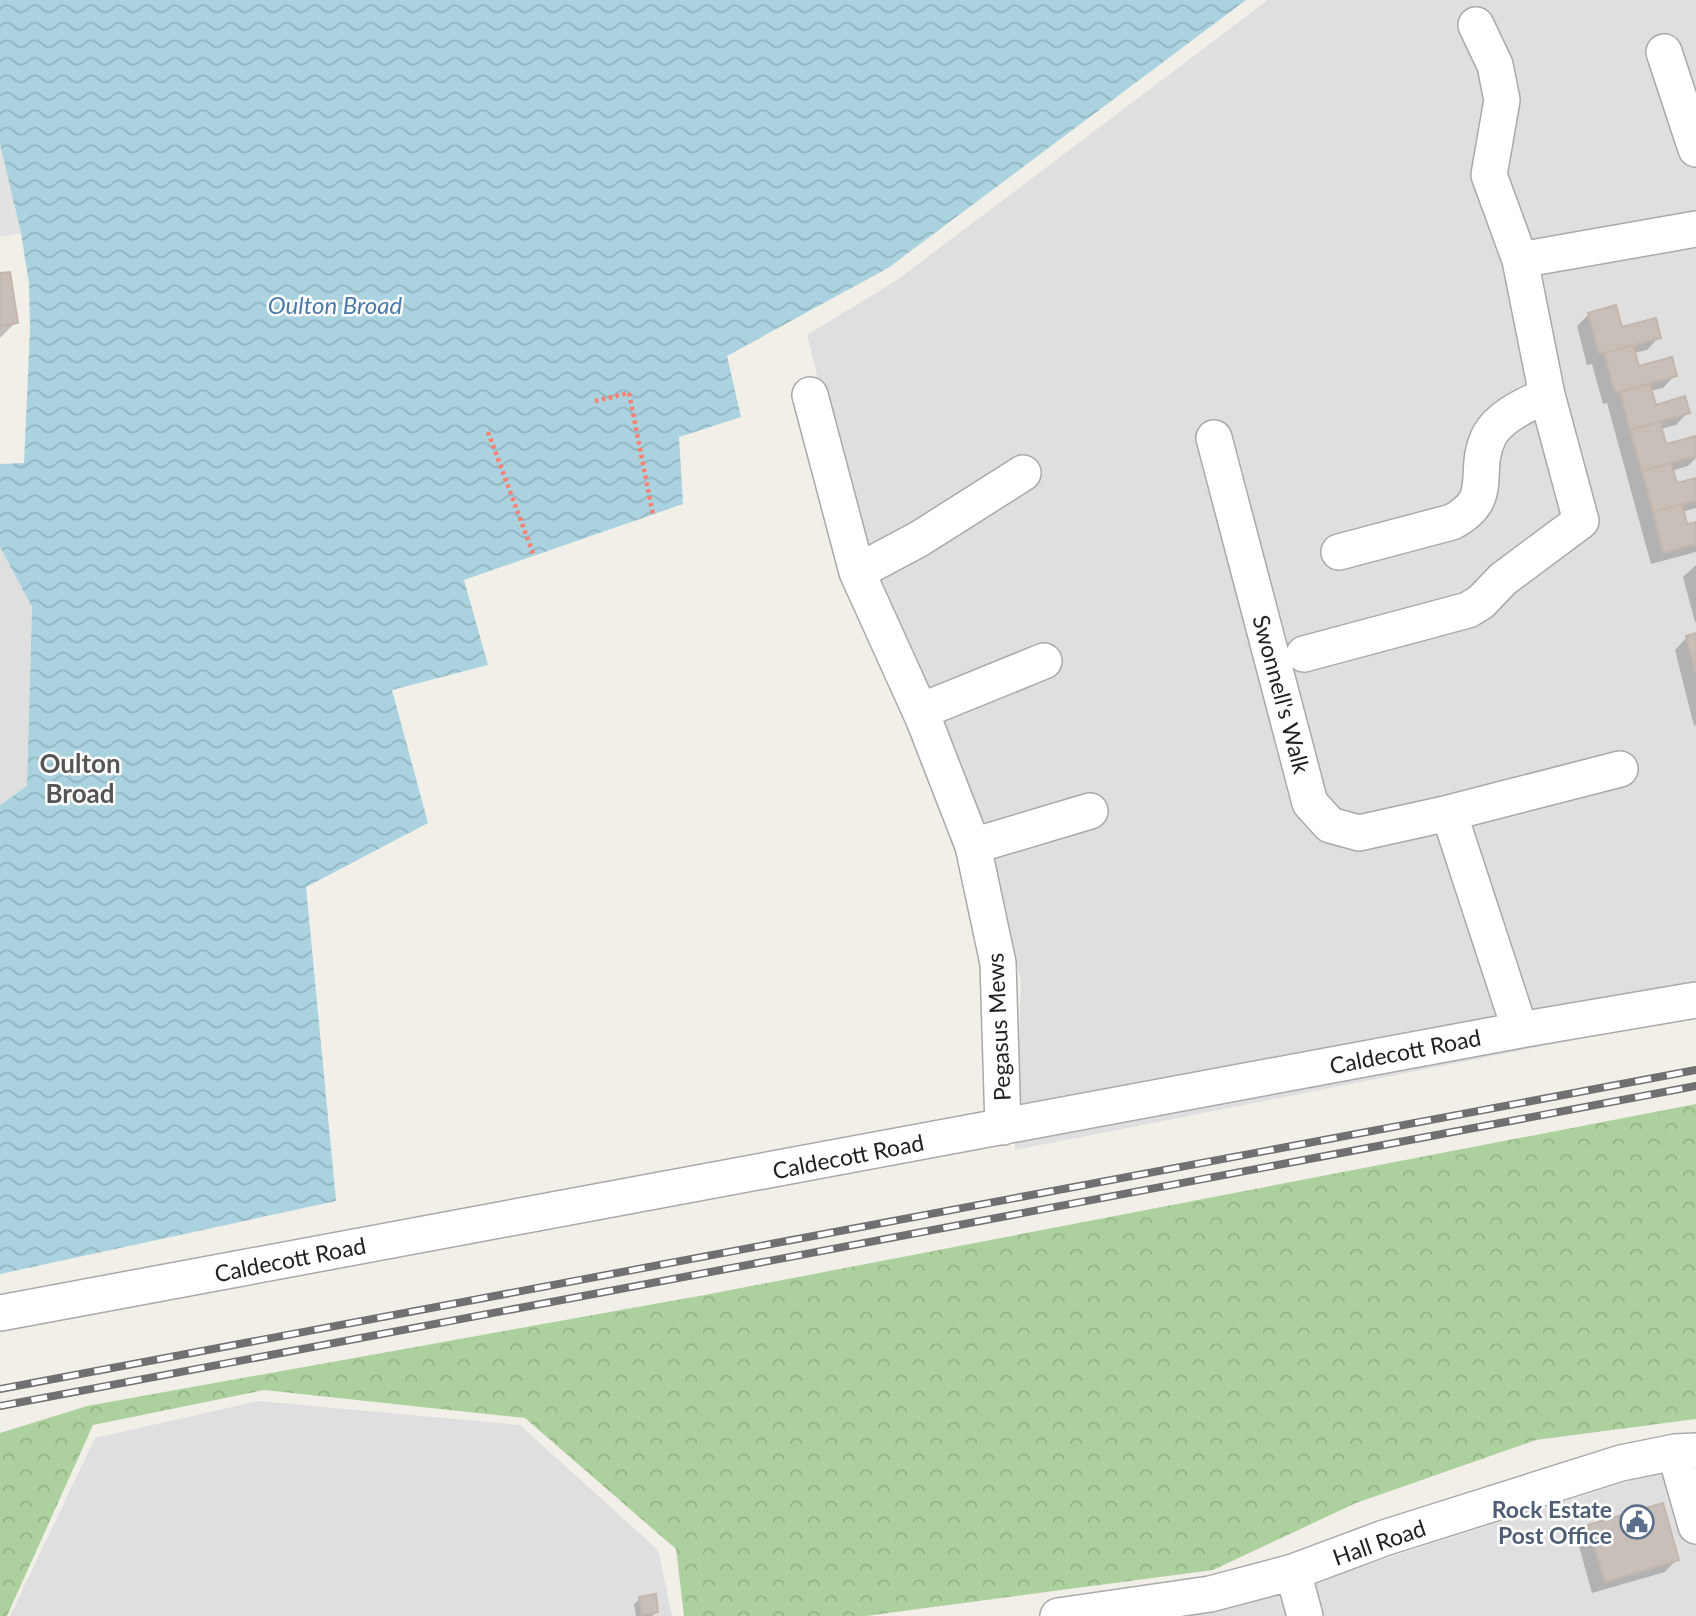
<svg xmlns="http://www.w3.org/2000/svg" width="1696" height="1616" viewBox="0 0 1696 1616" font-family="Lato,sans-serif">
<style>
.residential{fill:#e0dfdf}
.forest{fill:url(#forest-crowns)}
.parking{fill:#e2e2e2}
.water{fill:url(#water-waves)}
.shadow{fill:#0003}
.building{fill:#c7bfb8;stroke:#c4b6ab;stroke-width:2}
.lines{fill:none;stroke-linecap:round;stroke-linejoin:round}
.minor-casing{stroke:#a9a9a9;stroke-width:38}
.path{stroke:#fa8072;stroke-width:4.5;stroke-dasharray:3.5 3.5;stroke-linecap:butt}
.minor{stroke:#fff;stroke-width:35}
.rail-casing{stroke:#707070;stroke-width:8}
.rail{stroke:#fff;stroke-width:5;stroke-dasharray:16;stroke-linecap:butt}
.labels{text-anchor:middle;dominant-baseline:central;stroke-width:5;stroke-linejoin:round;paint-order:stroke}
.street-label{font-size:23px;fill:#222;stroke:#fff}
.service-label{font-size:23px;font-weight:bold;fill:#4e5e75;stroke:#fff;text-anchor:end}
.water-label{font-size:24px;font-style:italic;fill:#4a7aab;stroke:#fff}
.quarter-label{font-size:26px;font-weight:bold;fill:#555;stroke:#fff}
</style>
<defs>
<pattern id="forest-crowns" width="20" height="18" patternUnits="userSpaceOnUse" patternTransform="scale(1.75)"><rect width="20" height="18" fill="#add19e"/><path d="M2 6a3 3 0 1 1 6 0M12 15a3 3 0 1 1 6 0" fill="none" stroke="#95b388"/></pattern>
<pattern id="water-waves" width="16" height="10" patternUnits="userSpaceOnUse" patternTransform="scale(1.75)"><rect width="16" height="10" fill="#aad3df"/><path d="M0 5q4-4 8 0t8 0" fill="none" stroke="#92b5bf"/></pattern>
</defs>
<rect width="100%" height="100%" fill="#f2efe9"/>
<path class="residential" d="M1268,0H1696V1016L1015,1150L1021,980L930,692L869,586L807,335L897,280Z
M0,547L32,607L27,786L0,805Z
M258,1401L520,1425L658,1550L672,1616H10L95,1438Z
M1654,1473L1696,1475V1616H1187L1229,1608Z"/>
<path class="forest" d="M1696,1104V1419L1536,1440L1356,1503L1213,1570L866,1616H684L676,1549L525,1418L264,1390L93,1425L7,1616H0V1433L87,1406L710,1294Z"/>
<path class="parking" d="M0,144L21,233L0,237Z"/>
<path class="water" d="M0,0H1246L888,268L727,356L741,417L679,437L683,504L464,580L488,665L392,690L428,823L306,887L336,1201L0,1274V805L27,786L32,607L0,547V464L24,463L30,329L29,284L21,233L0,144Z"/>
<path class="shadow" d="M0,275L16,322L0,338Z
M1589,314L1621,329L1659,337L1647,350L1634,353L1638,368L1675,375L1663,388L1650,391L1655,407L1688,412L1676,425L1660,429L1665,446L1696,438V458L1688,466L1671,471L1675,486L1696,480V508L1682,512L1686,526L1696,524V552L1651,564L1607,403L1603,404L1592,364L1587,365L1577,326Z
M1696,565V622H1695L1683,577Z
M1696,635V725L1694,726L1675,650L1687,637Z
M1589,1527L1677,1559L1665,1572L1592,1593L1577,1539Z
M640,1599L657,1612L652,1616H636L634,1604Z"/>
<path class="building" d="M10,272L18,323L0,326V273Z
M1616,305L1622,327L1656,318L1661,338L1599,354L1588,313Z
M1633,345L1639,366L1672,357L1677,376L1615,393L1604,353Z
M1650,384L1656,405L1685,396L1690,413L1630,430L1620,392Z
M1660,421L1666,444L1696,436V456L1642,471L1630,430Z
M1671,463L1677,483L1696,478V500L1653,512L1642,471Z
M1682,504L1687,524L1696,522V544L1663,553L1653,512Z
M1696,633V674L1686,636Z
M1663,1503L1679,1560L1605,1582L1588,1525Z
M656,1594L658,1612L642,1615L639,1597Z"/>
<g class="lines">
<defs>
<path id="minor" d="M1664,52L1696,149
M1520,260L1696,229
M810,395L857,572L924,720L973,846L998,963L1003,1127
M1214,438L1310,803L1330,825L1359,833L1449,813L1620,769
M1339,552L1452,522C1497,498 1471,473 1489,436C1499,416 1528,404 1547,395
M857,572L919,539L1023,473
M1304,654L1468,610L1481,602L1503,579L1581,521L1547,395L1520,260L1489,175L1502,100L1495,65L1476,25
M921,711L1044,661
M1449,813L1520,1030
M973,846L1090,811
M0,1313L1520,1030L1696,1000
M1675,1452L1696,1526
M1293,1572L1305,1616
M1058,1616L1210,1594L1293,1572L1384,1538L1621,1463L1675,1452L1696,1451"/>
</defs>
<use href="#minor" class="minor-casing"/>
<path class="path" d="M595,401L629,393L653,515
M488,432L534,556"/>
<use href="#minor" class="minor"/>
<defs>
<path id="rail" d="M0,1389L1696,1070
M0,1406L1696,1086"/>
</defs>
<use href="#rail" class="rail-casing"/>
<use href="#rail" class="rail"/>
</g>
<defs>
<symbol id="civic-ring" viewBox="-11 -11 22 22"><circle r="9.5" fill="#fff" stroke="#5c6f8a" stroke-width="1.5"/><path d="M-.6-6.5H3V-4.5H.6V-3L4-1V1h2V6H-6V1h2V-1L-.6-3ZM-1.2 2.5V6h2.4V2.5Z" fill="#5c6f8a"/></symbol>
</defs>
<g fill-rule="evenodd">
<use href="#civic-ring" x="1618" y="1503" width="38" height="38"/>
</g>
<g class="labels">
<g class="street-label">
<text transform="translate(1282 694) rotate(75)">Swonnell's Walk</text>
<text transform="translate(998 1027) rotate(-93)">Pegasus Mews</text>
<text transform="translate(1405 1051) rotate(-11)">Caldecott Road</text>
<text transform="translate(848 1156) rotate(-11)">Caldecott Road</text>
<text transform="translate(290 1259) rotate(-11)">Caldecott Road</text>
<text transform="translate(1379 1542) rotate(-19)">Hall Road</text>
</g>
<g class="service-label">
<text x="1612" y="1509">Rock Estate<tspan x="1612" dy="26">Post Office</tspan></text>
</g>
<g class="water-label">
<text x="335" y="304">Oulton Broad</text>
</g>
<g class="quarter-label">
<text x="80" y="763">Oulton<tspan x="80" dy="30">Broad</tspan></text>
</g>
</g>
</svg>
